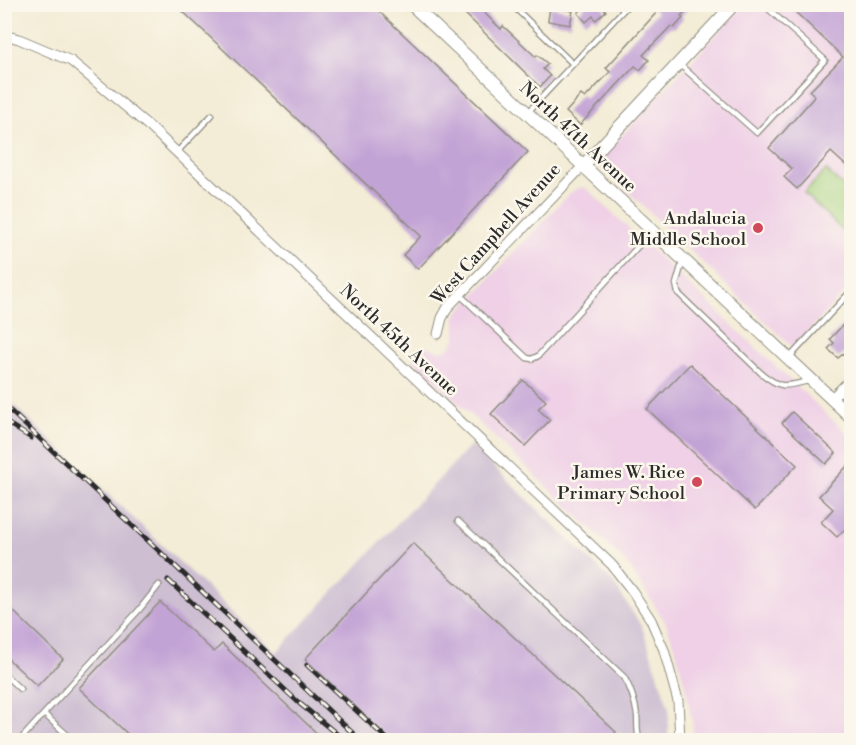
<svg xmlns="http://www.w3.org/2000/svg" width="856" height="745" viewBox="0 0 856 745" font-family="'Libre Bodoni',serif">
<style>
.built{fill:#efd0e6}
.industrial{fill:#cdbed2}
.green{fill:#a5d07d;stroke:#687e54;stroke-width:1.5}
.building{fill:#c2a3d5}
.lines{fill:none;stroke-linecap:round;stroke-linejoin:round}
.service-casing{stroke:#8f8c80;stroke-width:7}
.minor-casing{stroke:#8f8c80;stroke-width:11}
.tertiary-casing{stroke:#8f8c80;stroke-width:14}
.service{stroke:#fff;stroke-width:4.5}
.minor{stroke:#fff;stroke-width:9}
.tertiary{stroke:#fff;stroke-width:12}
.rail-casing{stroke:#2b2b2b;stroke-width:5}
.rail{stroke:#fbf7ec;stroke-width:3;stroke-dasharray:9;stroke-linecap:butt}
.poi-dot{fill:#d1495b;stroke:#fbf7ec;stroke-width:2}
.labels{text-anchor:middle;dominant-baseline:central;stroke-width:5;stroke-linejoin:round;paint-order:stroke}
.street-label{font-size:18px;fill:#2b2b2b;stroke:#fbf7ec}
.poi-label{font-size:18px;fill:#2b2b2b;stroke:#fbf7ec;text-anchor:end}
</style>
<rect width="100%" height="100%" fill="#fbf7ec"/>
<filter id="ink" filterUnits="userSpaceOnUse"><feTurbulence type="fractalNoise" baseFrequency=".0167" numOctaves="2"/><feDisplacementMap in="SourceGraphic" scale="12" xChannelSelector="R" yChannelSelector="G"/><feConvolveMatrix kernelMatrix="1 2 1 2 8 2 1 2 1" color-interpolation-filters="sRGB"/></filter>
<filter id="wash" filterUnits="userSpaceOnUse"><feTurbulence type="fractalNoise" baseFrequency=".008" numOctaves="4" result="noise"/><feDisplacementMap in="SourceGraphic" scale="24" xChannelSelector="R" yChannelSelector="G"/><feGaussianBlur stdDeviation="1.35" result="paint"/><feColorMatrix in="noise" values="0 0 0 0 0 0 0 0 0 0 0 0 0 0 0 0 0 1.4 0 .05"/><feComposite in="paint" operator="in"/></filter>
<g filter="url(#wash)">
<rect width="100%" height="100%" fill="#f3ecd6"/>
<path class="built" d="M744,5H851V285L793,348L601,166V161L603,156Z
M583,187L587,189L851,437V740H693V727L686,689L674,644L665,622L632,570L619,555L412,359L425,345L430,348L439,351L445,350L451,346L456,338V315L460,310L570,193L577,189Z"/>
<path class="industrial" d="M4,396L276,653L471,445L613,582L642,627L669,708L668,740H5Z"/>
<path class="green" d="M826,170L851,194V239L804,193Z"/>
<g id="blocks">
<path class="building" d="M175,4H371L528,152L418,269L403,255L421,236Z
M455,4H475L501,29L503,26L536,57L537,55L548,64L543,69L550,76L540,87Z
M587,4H600L606,11L596,20L593,16L586,22L578,13Z
M648,4H692L681,16L683,18L674,28L671,26L643,55L649,60L640,70L635,66L580,125L566,112L581,95L585,98L610,72L606,68L657,12Z
M787,4H852V171L831,152L797,189L784,177L792,169L769,148L815,96L810,91L843,57Z
M550,7L573,11L570,25L548,21Z
M852,315V347L838,358L828,349L834,343L830,339Z
M690,364L797,465L755,510L647,409Z
M523,380L546,401L538,409L550,420L525,446L491,414Z
M792,412L836,453L826,464L782,423Z
M852,461V522L837,537L821,522L833,509L819,496Z
M413,543L616,732L609,741H392L305,659Z
M160,602L214,652L222,644L325,741H135L79,688Z
M10,608L63,659L37,686L4,655V613Z"/>
</g>
</g>
<g filter="url(#ink)">
<use href="#blocks" fill-opacity="0" stroke="#8f8c80" stroke-width="1.5"/>
<g class="lines">
<defs>
<path id="service" d="M511,4L573,64
M679,64L757,133L825,60L763,4
M528,112L629,4
M177,152L212,115
M683,260L676,284L678,293L761,373C781,389 784,387 808,381
M460,295L527,358L532,359L538,356L652,231
M790,357L852,290
M458,521L624,677C631,689 635,701 637,715C638,724 636,732 640,740
M4,674L20,689
M44,714L73,740
M20,740L139,610L159,585"/>
<path id="minor" d="M4,35L19,39L71,61L150,127L612,565L633,592L651,620L664,650L678,701L680,740
M438,334L442,318L448,307L583,166
M831,399L852,378
M4,738L7,740"/>
<path id="tertiary" d="M411,4L852,418
M583,166L734,4"/>
</defs>
<use href="#service" class="service-casing"/>
<use href="#minor" class="minor-casing"/>
<use href="#tertiary" class="tertiary-casing"/>
<use href="#service" class="service"/>
<use href="#minor" class="minor"/>
<use href="#tertiary" class="tertiary"/>
<defs>
<path id="rail" d="M4,405L360,740
M4,421L31,438
M168,580L299,703L344,740
M307,665L388,740"/>
</defs>
<use href="#rail" class="rail-casing"/>
<use href="#rail" class="rail"/>
</g>
</g>
<g class="poi-dot">
<circle cx="758" cy="228" r="6"/>
<circle cx="697" cy="482" r="6"/>
</g>
<g class="labels">
<g class="street-label">
<text transform="translate(578 137) rotate(43)">North 47th Avenue</text>
<text transform="translate(496 234) rotate(-48)">West Campbell Avenue</text>
<text transform="translate(399 340) rotate(43)">North 45th Avenue</text>
</g>
<g class="poi-label">
<text x="746" y="218">Andalucia<tspan x="746" dy="21">Middle School</tspan></text>
<text x="685" y="472">James W. Rice<tspan x="685" dy="21">Primary School</tspan></text>
</g>
</g>
<rect width="856" height="745" fill="none" stroke="#fbf7ec" stroke-width="24"/>
</svg>
